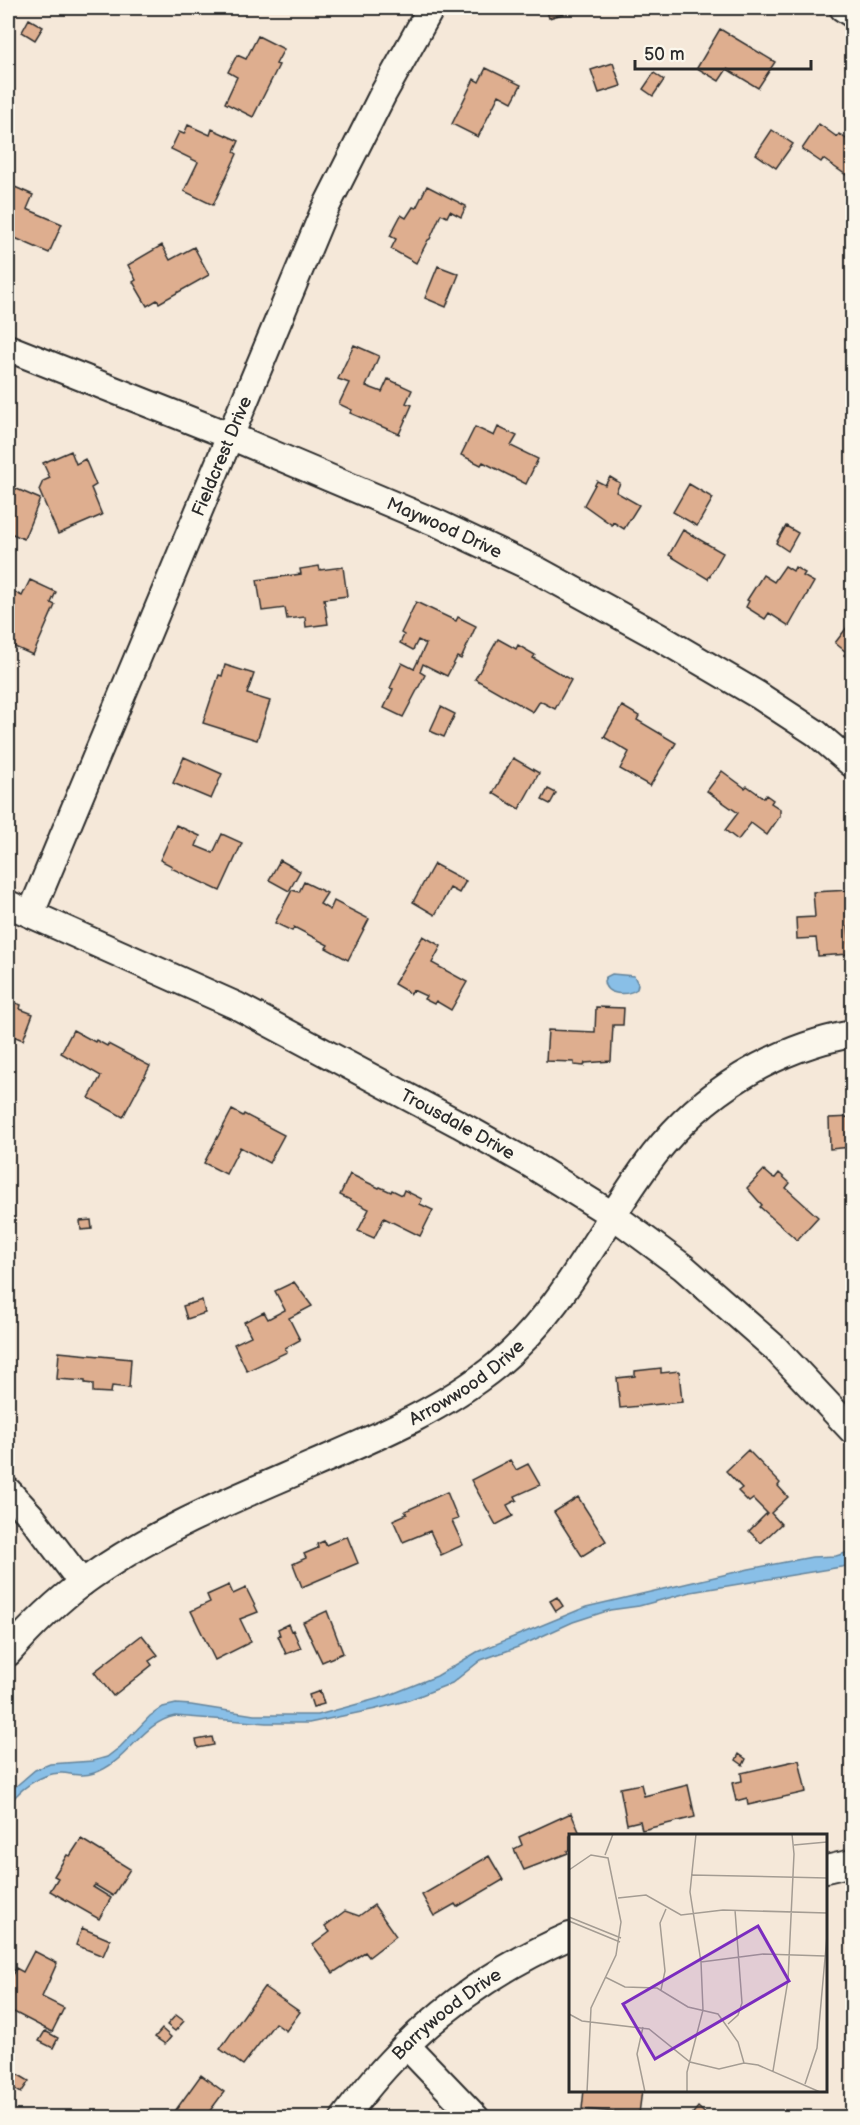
<svg xmlns="http://www.w3.org/2000/svg" width="860" height="2125" viewBox="0 0 860 2125" font-family="'Balsamiq Sans',sans-serif">
<style>
.water{fill:#89bfe7;stroke:#63849c;stroke-width:1.5}
.building{fill:#deae8f;stroke:#2b2b2b;stroke-width:1.5}
.lines{fill:none;stroke-linecap:round;stroke-linejoin:round}
.minor-casing{stroke:#2b2b2b;stroke-width:30}
.minor{stroke:#fbf7ec;stroke-width:26}
.labels{text-anchor:middle;dominant-baseline:central;stroke-width:6;stroke-linejoin:round;paint-order:stroke}
.street-label{font-size:18px;fill:#2b2b2b;stroke:#fbf7ec}
.inset-road{fill:none;stroke:#a49c93;stroke-width:1.5}
.view{fill:#7b2cbf;fill-opacity:0.15;stroke:#7b2cbf;stroke-width:3}
.inset-edge{fill:none;stroke:#2b2b2b;stroke-width:3}
</style>
<rect width="100%" height="100%" fill="#f5e8d9"/>
<filter id="ink" filterUnits="userSpaceOnUse"><feTurbulence type="fractalNoise" baseFrequency=".0167" numOctaves="2"/><feDisplacementMap in="SourceGraphic" scale="12" xChannelSelector="R" yChannelSelector="G"/><feConvolveMatrix kernelMatrix="1 2 1 2 8 2 1 2 1" color-interpolation-filters="sRGB"/></filter>
<g filter="url(#ink)">
<path class="water" d="M612,974L634,976L638,984L637,989C627,996 605,996 604,981L606,977Z
M852,1551V1564L847,1566L691,1592L639,1606L610,1610L573,1622L518,1647L481,1660L452,1683L409,1700L376,1709L309,1723H266L175,1716C141,1723 128,1762 94,1773C83,1777 74,1774 62,1773C43,1772 14,1791 8,1809V1793L35,1770L50,1764L93,1761L107,1757L120,1747L150,1716L163,1707L176,1704L191,1705L254,1715H318L387,1696L437,1676L477,1652L586,1607L749,1569L812,1557L836,1556Z"/>
<path class="building" d="M513,8H536L515,14Z
M546,8H567L569,12L549,18Z
M29,19L43,27L35,40L22,32Z
M720,29L775,62L758,88L727,69L719,81L697,68Z
M258,36L284,49L276,64L279,65L253,117L225,103L237,77L228,72L237,55L246,59Z
M613,63L621,86L599,93L591,70Z
M486,68L521,85L512,102L499,95L478,137L452,124L474,79L479,82Z
M654,73L664,80L653,96L643,89Z
M819,124L837,137L839,134L852,143V179L823,159L821,162L802,149Z
M188,125L210,135L212,129L239,141L234,152L237,154L213,205L184,191L198,162L171,149L179,132L184,134Z
M772,130L793,144L776,168L756,154Z
M8,184L33,195L27,209L62,224L49,253L8,235Z
M427,186L466,206L461,217L450,211L447,217L441,214L430,239L428,240L416,263L391,249L396,239L390,236L401,215L406,218L413,207L416,208Z
M162,245L170,260L194,247L209,275L159,303L157,300L147,306L133,282L136,280L128,265Z
M438,266L459,274L446,307L425,298Z
M354,345L379,356L366,386L382,392L388,379L412,390L406,403L412,405L399,434L350,413L352,410L339,404L349,383L338,379Z
M475,427L494,436L498,427L517,436L511,446L538,459L526,484L483,462L481,465L461,455Z
M71,451L76,464L85,459L96,485L91,488L102,515L58,534L39,490L43,481L50,478L43,463Z
M610,477L620,483L616,492L639,505L624,529L613,522L612,525L584,505L597,481L605,485Z
M689,484L713,498L697,526L673,512Z
M12,487L40,499L24,539L8,532V497Z
M786,526L798,533L788,551L776,543Z
M683,530L723,553L708,579L669,555Z
M319,566L320,570L343,567L347,596L324,599L328,624L306,627L305,617L287,619L285,608L262,611L257,580L301,574L300,569Z
M785,566L793,571L795,567L805,573L803,576L814,582L789,626L769,613L765,619L746,607L749,601L747,600L763,575L774,582Z
M30,580L56,592L51,603L55,605L33,655L8,644V634L13,621L8,618V589L22,596Z
M416,602L456,621L458,617L476,626L461,659L457,657L447,676L423,664L420,672L425,675L403,717L384,708L393,689L390,688L402,663L414,669L426,644L418,640L413,650L400,643L404,635L401,633Z
M848,626L852,629V661L844,655L846,652L835,643Z
M498,639L516,649L518,645L535,655L533,658L571,680L555,709L540,701L533,712L475,679Z
M225,665L254,674L247,694L270,701L257,740L203,723L219,675L222,676Z
M622,706L639,716L637,720L676,743L650,786L620,769L629,752L604,737Z
M441,707L455,714L444,737L430,731Z
M184,757L222,774L211,799L173,783Z
M513,758L539,773L519,809L493,793Z
M722,771L745,788L747,786L764,798L766,795L773,800L771,803L780,809V816L767,835L751,823L738,840L725,830L738,813L707,791Z
M548,789L556,793L550,804L542,800Z
M176,825L200,836L196,846L213,853L222,834L242,843L220,891L171,868L172,866L160,860Z
M280,860L300,871L289,891L269,880Z
M434,864L466,881L459,893L450,888L435,915L413,902Z
M304,882L327,893L320,904L330,910L334,901L369,919L348,960L326,948L328,945L294,927L292,931L275,923L292,890L299,892Z
M850,890L851,908L847,909L850,954L818,956L816,938L797,939L796,918L815,917L813,892Z
M423,936L441,946L432,963L467,982L451,1010L436,1001L434,1004L424,999L426,996L413,990L411,994L394,984Z
M13,1002L21,1005L20,1009L33,1014L23,1040L8,1034V1004L12,1005Z
M596,1007L624,1008L623,1025H613L611,1061L585,1063L584,1066L574,1065V1062L546,1061L548,1030L595,1032Z
M73,1030L95,1042L96,1040L107,1046L108,1044L150,1066L123,1117L89,1098L101,1076L61,1053Z
M232,1110L243,1116L244,1114L284,1135L269,1163L240,1147L226,1174L204,1163Z
M852,1117V1147L830,1149L829,1118Z
M764,1170L772,1177L775,1178L779,1173L790,1183L786,1188L818,1217L797,1240L760,1207L762,1205L747,1188Z
M350,1174L379,1188L380,1187L391,1192L392,1190L402,1195L404,1190L422,1199L420,1204L433,1210L420,1236L384,1218L374,1238L358,1231L369,1209L340,1195Z
M91,1220L92,1229L81,1230L80,1221Z
M294,1282L312,1306L289,1318L300,1340L285,1348L287,1352L247,1371L234,1344L251,1336L244,1322L264,1312L268,1319L285,1310L275,1291Z
M202,1300L205,1313L187,1319L183,1306Z
M59,1352L131,1359L129,1388L112,1386L111,1393L93,1392V1384L85,1383V1381L57,1379Z
M661,1368V1373L679,1371L682,1402L620,1408L617,1378L635,1376V1371Z
M748,1450L780,1483L778,1486L788,1497L771,1513L781,1524L761,1543L749,1531L767,1513L753,1499L749,1502L738,1491L742,1488L726,1471Z
M510,1460L516,1470L528,1464L540,1485L515,1496L517,1500L507,1505L513,1516L496,1525L471,1480Z
M447,1492L458,1519L452,1521L463,1545L441,1555L430,1531L403,1542L393,1520L407,1514L405,1511Z
M578,1497L606,1541L582,1556L554,1512Z
M347,1536L358,1563L302,1587L293,1564L306,1558L304,1554L318,1548L317,1544L324,1541L326,1545Z
M229,1585L233,1594L246,1588L258,1612L240,1619L251,1642L215,1660L191,1611L210,1602L207,1595Z
M557,1597L563,1606L556,1611L550,1601Z
M327,1611L343,1653L322,1662L303,1622Z
M288,1624L291,1631L293,1630L301,1648L286,1654L278,1636L280,1635L278,1629Z
M142,1635L158,1655L149,1661L152,1665L113,1696L94,1672Z
M320,1691L324,1704L313,1707L309,1695Z
M212,1737L214,1745L198,1748L196,1740Z
M739,1754L746,1759L743,1765L736,1760Z
M799,1760L806,1792L748,1805L747,1798L736,1801L732,1783L742,1781L741,1773Z
M641,1784L644,1796L688,1785L695,1817L642,1830L640,1821L627,1824L620,1788Z
M571,1813L581,1836H570V1849L567,1851L568,1853L524,1870L514,1849L522,1845L519,1837Z
M81,1839L130,1869L113,1896L95,1885L93,1887L111,1898L99,1919L50,1891L58,1878L54,1876L67,1855L70,1856Z
M489,1856L503,1880L457,1907L455,1904L434,1916L422,1895Z
M374,1905L396,1936L369,1957L365,1952L333,1973L313,1945L330,1932L325,1926L345,1911L359,1916Z
M82,1928L110,1940L103,1956L76,1945Z
M34,1951L57,1963L42,1997L64,2008L52,2032L8,2009V2001L13,1990L8,1987V1983L16,1968L23,1972Z
M264,1987L300,2012L286,2031L275,2023L243,2065L220,2049Z
M176,2015L184,2021L175,2031L167,2025Z
M162,2029L171,2037L165,2044L155,2037Z
M45,2031L58,2038L53,2048L39,2041Z
M17,2074L29,2081L21,2093L10,2086Z
M201,2075L224,2092L209,2112L211,2113L208,2118H170Z
M584,2090H642L639,2114L582,2109Z
M698,2107L710,2118H689Z"/>
<g class="lines">
<defs>
<g id="minor">
<path d="M843,8L852,14"/>
<path id="s1" d="M8,348L230,436L439,524L535,569L659,637L758,695L816,733L852,764"/>
<path id="s2" d="M8,904L237,1006L459,1124L532,1165L614,1216L683,1267L775,1348L852,1430"/>
<path id="s3" d="M31,913L324,211L383,94L431,8"/>
<path d="M8,1491L31,1516L82,1583"/>
<path id="s4" d="M8,1653C30,1628 55,1603 82,1583C151,1532 234,1499 312,1465C377,1437 442,1410 497,1365C567,1307 600,1225 654,1155C703,1092 774,1048 852,1034"/>
<path d="M826,1869L852,1863"/>
<path d="M406,2045L476,2118"/>
<path id="s5" d="M344,2118C359,2098 374,2079 391,2061C441,2007 503,1965 570,1936"/>
</g>
</defs>
<use href="#minor" class="minor-casing"/>
<use href="#minor" class="minor"/>
</g>
</g>
<g class="labels">
<g class="street-label">
<text stroke="none"><textPath href="#s3" startOffset="495">Fieldcrest Drive</textPath></text>
<text stroke="none"><textPath href="#s1" startOffset="472">Maywood Drive</textPath></text>
<text stroke="none"><textPath href="#s2" startOffset="501">Trousdale Drive</textPath></text>
<text stroke="none"><textPath href="#s4" startOffset="537">Arrowwood Drive</textPath></text>
<text stroke="none"><textPath href="#s5" startOffset="147">Barrywood Drive</textPath></text>
</g>
</g>
<g transform="translate(569 1834)">
<rect width="258" height="258" fill="#f5e8d9"/>
<path class="inset-road" d="M225,11L258,8M36,21L44,0M0,36L22,21L39,24L52,88L47,121L22,174L18,258M122,41L258,44M49,64L77,61L112,81L154,76L258,79M0,83L52,104M0,87L51,108M132,128L194,120L256,122M36,143L56,153L88,154L119,173L149,180L169,208L175,229M92,156L96,137L91,89L97,75M0,180L13,187L80,195L121,228L150,235L175,229L189,231L251,258M159,190L169,181L173,169L166,76M74,193L68,220L76,258M204,237L219,146L225,20L223,0M236,250L248,214L258,102M118,258V238L134,176L132,128L121,58L127,0"/>
<path class="view" d="M189,92L220,147L86,225L54,170Z"/>
<rect width="258" height="258" class="inset-edge"/>
</g>
<rect width="860" height="2125" fill="none" stroke="#fbf7ec" stroke-width="30"/>
<rect x="15" y="15" width="830" height="2095" fill="none" stroke="#2b2b2b" stroke-width="2" filter="url(#ink)"/>
<path d="M635 60v9h176v-9" fill="none" stroke="#2b2b2b" stroke-width="3"/>
<text x="644" y="60" font-size="18" fill="#2b2b2b" stroke="#fbf7ec" stroke-width="4.5" paint-order="stroke">50 m</text>
</svg>
